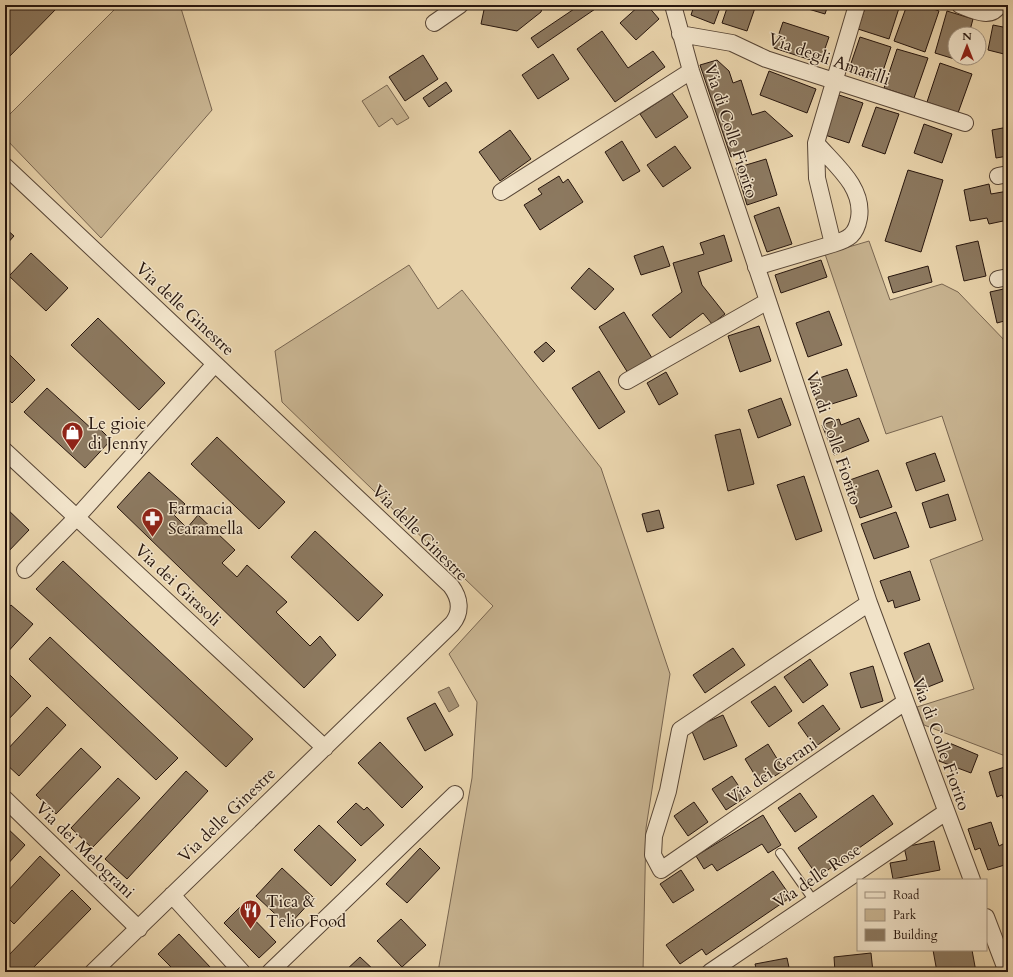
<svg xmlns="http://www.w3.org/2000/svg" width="1013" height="977" viewBox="0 0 1013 977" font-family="Cardo,serif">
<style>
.green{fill:#c8b491;stroke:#786550}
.water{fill:#a79376;stroke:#74614c}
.building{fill:#8c7960;stroke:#27160e}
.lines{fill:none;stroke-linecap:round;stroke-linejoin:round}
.service-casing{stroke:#584636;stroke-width:10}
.minor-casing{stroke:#584636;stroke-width:18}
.service{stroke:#f1e3c9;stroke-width:8}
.minor{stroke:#f1e3c9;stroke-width:16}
.labels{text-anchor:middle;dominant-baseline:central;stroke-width:3;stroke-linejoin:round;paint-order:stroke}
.street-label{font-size:17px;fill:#27160e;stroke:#f1e3c9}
.poi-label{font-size:17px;fill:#27160e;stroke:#f1e3c9;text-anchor:start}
</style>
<rect width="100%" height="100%" fill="#e9d4ac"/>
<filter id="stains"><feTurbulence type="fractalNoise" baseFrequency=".005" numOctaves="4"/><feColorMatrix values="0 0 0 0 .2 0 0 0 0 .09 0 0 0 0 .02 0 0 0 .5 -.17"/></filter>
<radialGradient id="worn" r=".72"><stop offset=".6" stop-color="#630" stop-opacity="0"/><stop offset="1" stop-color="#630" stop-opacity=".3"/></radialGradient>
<path class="green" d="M119,5H180L212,110L101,238L5,138V119Z
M387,85L409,118L397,125L392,118L379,127L362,101Z
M869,241L890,300L942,284L958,292L1008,344V757L924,725L917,707L974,689L930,560L983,540L942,416L886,434L825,254Z
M409,265L438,309L462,290L601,468L670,674L646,828L643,972H438L472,778L477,702L449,654L493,606L282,402L275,351Z"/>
<path class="water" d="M449,687L459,706L449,712L438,692Z"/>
<path class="building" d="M5,5H56L58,7L5,61Z
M485,5H543L541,12L517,31L481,24Z
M580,5H601L538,48L531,38Z
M640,5H647L659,19L636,40L620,23Z
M692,5H721L714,24L691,15L694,6Z
M728,5H756L747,31L722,23Z
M795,5H828L825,14Z
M866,5H900L889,39L858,29Z
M907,5H923L939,11L925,52L894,41Z
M947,11L973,19L969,34H955V58H962L961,61L935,53Z
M783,22L829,37L820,63L774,48Z
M993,25L1008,28V55L988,50Z
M602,31L628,68L653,51L665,67L615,102L577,49Z
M860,37L891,47L879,83L848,72Z
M897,49L928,58L914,98L884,88Z
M553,54L569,79L538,99L522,75Z
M423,55L438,79L405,101L389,77Z
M717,60L729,71L733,83L741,80L752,115L765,111L793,136L731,157L700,65Z
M940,63L972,74L958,113L927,102Z
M769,71L816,89L807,113L760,95Z
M446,82L452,91L429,107L423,98Z
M672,93L688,117L656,138L640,114Z
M839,95L863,103L849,143L825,135Z
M876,107L899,114L885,154L862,146Z
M924,124L952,134L942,163L914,153Z
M1008,127V156L996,158L992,130Z
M510,130L531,159L500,181L479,152Z
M622,141L640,171L623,181L605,152Z
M675,146L691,168L663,187L647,165Z
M766,159L777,195L747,205L736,168Z
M908,170L943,180L921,252L885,241Z
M559,176L563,183L568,179L583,202L540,230L524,205L542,194L538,189Z
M989,184L991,194L1008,191V220L989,224L987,218L970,221L964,190Z
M779,207L792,244L767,252L754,216Z
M5,228L14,236L5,246Z
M724,235L732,261L698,272L702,285L725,314L712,324L703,313L670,338L652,315L682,292L673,263L704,254L700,243Z
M978,241L986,276L964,281L956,246Z
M663,246L670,266L641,275L634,256Z
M31,253L68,288L46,311L9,276Z
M821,260L827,277L781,293L775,275Z
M928,266L932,282L893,293L888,277Z
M589,268L614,289L595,310L571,288Z
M1008,288V320L997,323L990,292Z
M829,311L842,345L808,357L796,323Z
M624,312L652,358L628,373L599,327Z
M98,318L165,383L139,410L71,345Z
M759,326L771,361L740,372L728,336Z
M546,342L555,351L543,362L534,352Z
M5,350L35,380L12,403L5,396Z
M847,369L857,396L819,408L810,381Z
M599,371L625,412L599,429L572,388Z
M666,372L678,394L659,405L647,383Z
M47,388L93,430L97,426L111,440L85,468L24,412Z
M781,398L791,425L758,438L748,410Z
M859,418L869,441L834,455L822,425L839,419L841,425Z
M740,429L754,484L728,491L715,435Z
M217,437L285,502L259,529L191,464Z
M935,453L945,481L916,491L906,463Z
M878,470L892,507L860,518L847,481Z
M149,472L185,504L174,515L187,528L198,515L235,550L222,563L237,577L247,565L287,602L276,612L310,646L320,636L336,655L304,688L117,507Z
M804,476L822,531L796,540L777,485Z
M948,494L956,520L930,528L922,503Z
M5,507L29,530L5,555Z
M659,510L664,528L647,532L642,514Z
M896,512L909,547L874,559L861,524Z
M315,531L383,595L358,621L291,557Z
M63,561L253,739L226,767L36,589Z
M910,571L920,600L895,608L893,600L888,602L880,581Z
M11,605L33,624L5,655V611Z
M50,637L178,758L156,780L29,659Z
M929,643L943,681L918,691L904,653Z
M733,648L745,665L705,693L693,675Z
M810,659L828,685L803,703L784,677Z
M873,666L883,701L861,708L850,673Z
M8,673L31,696L5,723V677Z
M775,686L792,711L769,727L751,702Z
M435,703L453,735L425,751L407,718Z
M823,705L840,729L815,747L798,723Z
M47,707L66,725L19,776L5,763V752Z
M723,715L737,746L704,760L691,729Z
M380,742L423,787L402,808L358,763Z
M947,742L978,755L971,773L939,761Z
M768,744L784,770L761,785L745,759Z
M81,748L101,767L56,814L36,795Z
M1008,766V813L1002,795L997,797L989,772Z
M186,771L208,791L127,879L105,859Z
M732,776L746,797L726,810L712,789Z
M118,778L140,798L92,848L71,828Z
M800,793L817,817L795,832L778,808Z
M873,795L893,824L818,877L798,848Z
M694,802L708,822L688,836L674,816Z
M356,803L364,810L367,807L384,825L361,846L337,822Z
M763,815L781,845L768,853L762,844L717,871L712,864L704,869L696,856Z
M991,822L999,846L1005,843L1008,854V864L988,870L980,848L975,850L968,829Z
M319,825L356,860L331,886L294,850Z
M5,826L25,845L5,867Z
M934,841L940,870L893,879L890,863L907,860L904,847Z
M420,848L440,868L407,903L386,884Z
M40,856L60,875L14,924L5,915V894Z
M282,868L314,898L288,926L256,896Z
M681,870L694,890L673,903L660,884Z
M773,871L791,897L706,955L702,949L680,964L666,945Z
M72,890L91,909L29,972H5V959Z
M241,906L276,942L259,958L224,923Z
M401,919L426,945L402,967L377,941Z
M179,934L211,968L215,972H176L158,954Z
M933,950H972L976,972H937Z
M871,953L873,972H835L834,957Z
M360,957L376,972H344Z
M787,958L790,972H757L755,964Z"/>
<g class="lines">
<defs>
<path id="service" d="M780,853L814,901"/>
<path id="minor" d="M673,5L691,71L869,603L972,880
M960,5C973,10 991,20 999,5
M434,23L460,5
M680,34L732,43L766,59L965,123
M816,143C835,165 864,187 859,218C856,235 849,239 833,244L817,178L816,143L857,5
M5,166L451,586C460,598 462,612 452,624L93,972
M998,176L1008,174
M501,192L691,71
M756,267L833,244
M998,279L1008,277
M627,381L768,301
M5,451L325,748
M25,570L77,517L215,364
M869,603L680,730L668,791L654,836L653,855L661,870L905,702
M5,799L139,929
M172,895L242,972
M986,917L1007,972
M270,972L455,794
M710,972L946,812"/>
</defs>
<use href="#service" class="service-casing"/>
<use href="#minor" class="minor-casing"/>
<use href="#service" class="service"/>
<use href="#minor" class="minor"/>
</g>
<defs>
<symbol id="shop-pin" viewBox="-11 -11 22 30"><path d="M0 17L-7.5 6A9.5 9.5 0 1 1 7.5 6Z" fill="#8f2418" stroke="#f1e3c9"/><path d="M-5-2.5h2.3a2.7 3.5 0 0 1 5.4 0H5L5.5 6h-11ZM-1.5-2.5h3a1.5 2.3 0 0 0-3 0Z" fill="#fff"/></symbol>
<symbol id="pharmacy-pin" viewBox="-11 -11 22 30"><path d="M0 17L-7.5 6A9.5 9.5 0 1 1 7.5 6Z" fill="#8f2418" stroke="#f1e3c9"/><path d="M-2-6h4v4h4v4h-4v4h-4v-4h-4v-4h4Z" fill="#fff"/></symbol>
<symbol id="restaurant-pin" viewBox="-11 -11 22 30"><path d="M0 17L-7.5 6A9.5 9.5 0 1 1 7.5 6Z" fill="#8f2418" stroke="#f1e3c9"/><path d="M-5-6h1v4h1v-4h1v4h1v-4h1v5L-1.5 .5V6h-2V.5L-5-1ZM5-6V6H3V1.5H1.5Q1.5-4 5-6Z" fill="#fff"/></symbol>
</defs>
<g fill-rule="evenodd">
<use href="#shop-pin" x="60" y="420" width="25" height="34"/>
<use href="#pharmacy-pin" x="140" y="506" width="25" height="34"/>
<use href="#restaurant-pin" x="238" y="898" width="25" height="34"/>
</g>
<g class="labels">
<g class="street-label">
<text transform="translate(829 59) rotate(19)">Via degli Amarilli</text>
<text transform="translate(731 131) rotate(72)">Via di Colle Fiorito</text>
<text transform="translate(185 309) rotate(43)">Via delle Ginestre</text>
<text transform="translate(834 438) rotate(71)">Via di Colle Fiorito</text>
<text transform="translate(420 533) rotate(45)">Via delle Ginestre</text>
<text transform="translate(178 585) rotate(43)">Via dei Girasoli</text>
<text transform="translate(941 744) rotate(70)">Via di Colle Fiorito</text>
<text transform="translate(772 771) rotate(-34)">Via dei Gerani</text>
<text transform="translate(227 815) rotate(-44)">Via delle Ginestre</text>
<text transform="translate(85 850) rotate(44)">Via dei Melograni</text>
<text transform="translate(817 876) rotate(-34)">Via delle Rose</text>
</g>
<g class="poi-label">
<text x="88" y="423">Le gioie<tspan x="88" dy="20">di Jenny</tspan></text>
<text x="168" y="508">Farmacia<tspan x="168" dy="20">Scaramella</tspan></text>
<text x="266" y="901">Tica &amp;<tspan x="266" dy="20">Telio Food</tspan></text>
</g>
</g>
<rect width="1013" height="977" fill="none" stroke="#e9d4ac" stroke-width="20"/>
<rect x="6" y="6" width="1001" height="965" fill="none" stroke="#27160e" stroke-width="2"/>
<rect x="10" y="10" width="993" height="957" fill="none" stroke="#27160e"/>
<rect x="857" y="879" width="130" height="72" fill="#f1e3c9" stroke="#a0917e"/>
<rect x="865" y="892" width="20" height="6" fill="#f1e3c9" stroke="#a0917e"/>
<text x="893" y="899" font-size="12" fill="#27160e">Road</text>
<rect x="865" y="909" width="20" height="12" fill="#c8b491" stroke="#a0917e"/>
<text x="893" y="919" font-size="12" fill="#27160e">Park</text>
<rect x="865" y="929" width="20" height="12" fill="#8c7960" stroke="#a0917e"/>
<text x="893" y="939" font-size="12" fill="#27160e">Building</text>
<g transform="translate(967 46)"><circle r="19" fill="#f1e3c9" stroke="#a0917e"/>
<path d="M0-3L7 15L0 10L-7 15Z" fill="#8f2418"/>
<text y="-6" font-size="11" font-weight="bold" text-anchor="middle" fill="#27160e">N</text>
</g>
<rect width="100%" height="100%" filter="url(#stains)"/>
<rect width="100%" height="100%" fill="url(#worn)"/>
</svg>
